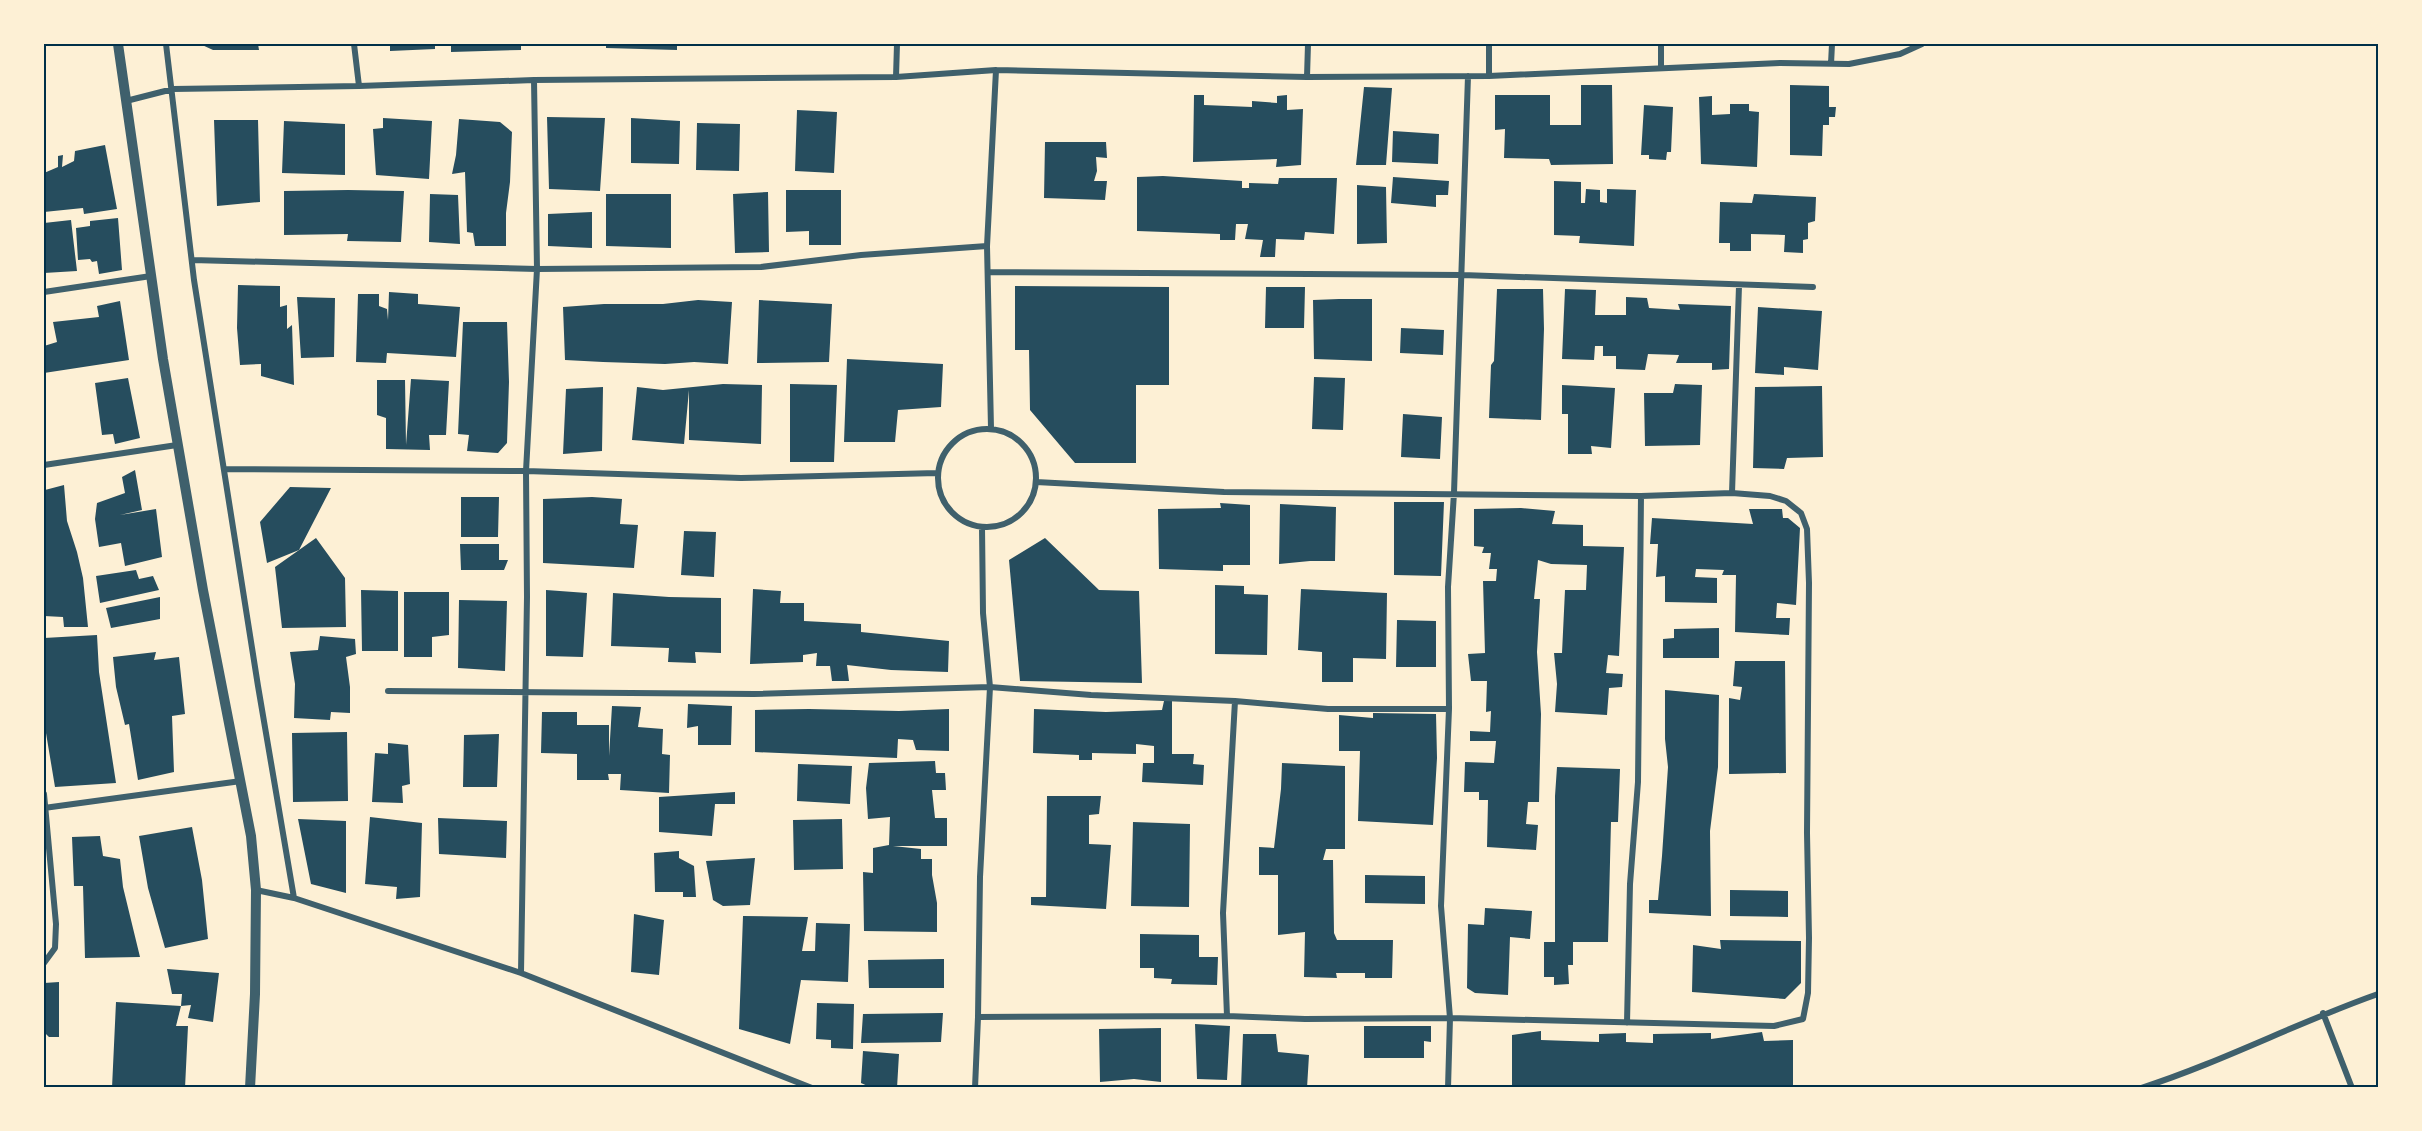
<svg xmlns="http://www.w3.org/2000/svg" width="2422" height="1131" viewBox="0 0 2422 1131" font-family="'IBM Plex Sans',sans-serif">
<style>
.building{fill:#264d5e}
.lines{fill:none;stroke-linecap:round;stroke-linejoin:round}
.minor{stroke:#3f606c;stroke-width:6}
.tertiary{stroke:#3f606c;stroke-width:10}
.neatline{fill:none;stroke:#003049;stroke-width:2}
</style>
<rect width="100%" height="100%" fill="#fdf0d5"/>
<path class="building" d="M200,44H258L259,50H213Z
M390,44H435V49L390,51Z
M451,44H521V50L451,52Z
M606,44H677V50L606,48Z
M1581,85H1612L1613,164L1551,165L1549,159L1504,158L1505,129L1495,130V95H1550V125H1581Z
M1790,85L1829,86V107H1836L1835,117H1829V125H1823L1822,156L1790,155Z
M1364,87L1392,88L1386,165H1356Z
M1194,95H1204V105L1252,107V101L1277,103V96L1287,95V110L1303,109L1301,165L1276,167L1277,159L1193,162Z
M1712,96V115L1730,114V104H1749V111L1759,112L1757,167L1701,164L1699,97Z
M1644,105L1673,107L1671,152H1667L1666,160L1649,159V155H1641Z
M797,110L837,112L834,173L795,171Z
M547,117L605,118L600,191L549,189Z
M383,118L432,121L429,179L376,175L373,129L383,128Z
M631,118L680,121L679,164L631,163Z
M459,119L500,122L512,132L510,182L506,213V246H475L473,233L467,232L465,172L452,174L456,155Z
M214,120H258L260,202L217,206Z
M284,121L345,124V175L282,173Z
M697,123L740,124L739,171L696,170Z
M1393,131L1439,134L1438,164L1392,162Z
M1045,142H1106L1107,158L1096,157L1097,171L1094,181H1107L1105,200L1044,198Z
M105,145L117,209L84,214L83,208L44,212V173L58,167V156L63,155L62,167L74,161L75,151Z
M1163,176L1242,181V188H1249V183L1278,184L1279,178H1337L1334,234L1305,232L1304,240L1276,239L1275,257H1260L1263,240L1245,239L1248,224H1236L1235,240H1220V234L1137,231V177Z
M1393,177L1449,181L1448,195H1436V207L1391,203Z
M1554,181L1581,182V203H1585L1586,189L1600,190V202L1607,203V189L1636,190L1634,246L1579,243L1580,236L1554,235Z
M1357,185L1386,187L1387,243L1357,244Z
M348,190L404,191L401,242L347,241L348,234L284,235V191Z
M786,190H841V245H809V231L786,232Z
M768,192L769,252L735,253L733,194Z
M430,194L458,195L460,244L429,242Z
M606,194H671V248L606,246Z
M1754,194L1816,197L1815,221L1808,223V239L1803,240V253L1784,252L1785,235L1751,234V251H1730V243H1719L1720,202L1752,203Z
M592,212V248L548,246V214Z
M118,218L122,270L99,274L97,261L92,262L90,259L78,260L76,228L90,226V221Z
M71,220L77,271L44,273V223Z
M238,285L280,286V307L287,305V329L292,325L294,385L261,376V364L240,365L237,328Z
M1015,286L1169,287V385H1136V463H1075L1030,410L1029,350H1015Z
M1266,287H1305L1304,328H1265Z
M1497,289H1543L1544,329L1541,420L1489,418L1491,365L1494,361Z
M1565,289L1596,290L1595,315H1626V297L1647,298L1649,308L1680,310L1678,304L1731,306L1729,369L1712,370V363H1676L1679,355L1648,354L1645,370L1616,369V356H1603V346H1595L1594,360L1562,359Z
M389,292L418,294V304L460,307L456,357L387,353L386,363L356,362L358,294H379V306L387,309L388,320Z
M297,297L335,298L334,357L301,358Z
M1339,299H1372V361L1314,359L1313,300Z
M698,300L732,302L728,364L694,362L665,364L603,362L565,360L563,307L604,304H663Z
M759,300L832,304L829,362L757,363Z
M120,301L129,360L44,373V346L57,342L53,322L99,317L97,306Z
M1758,307L1822,311L1818,370L1784,367V375L1755,373Z
M463,322H507L509,382L507,443L498,453L467,451L469,435L458,434Z
M1401,328L1444,330L1443,355L1400,353Z
M847,359L943,364L941,407L898,410L895,442H844Z
M1314,377L1345,378L1343,430L1312,429Z
M128,378L140,438L115,444L113,434L102,435L95,383Z
M411,379L449,381L446,435H429L430,450L386,449V418L377,415V380H405L406,445Z
M723,384L762,385L761,444L689,440V390L684,444L632,440L637,387L663,390Z
M790,384L837,385L834,462H790Z
M1675,384L1702,385L1700,445L1645,446L1644,393H1673Z
M1562,385L1615,388L1611,448L1591,446L1592,454H1568V414H1562Z
M1822,386L1823,457L1787,458L1784,469L1753,468L1755,387Z
M603,387L602,451L563,454L566,389Z
M1403,414L1442,417L1440,459L1401,457Z
M135,470L142,510L120,515L156,509L162,557L125,566L121,543L99,547L95,519L97,503L125,493L122,477Z
M64,485L67,521L77,552L83,578L88,627H64L63,617L44,616V568L46,567L44,557L45,490Z
M290,487L331,488L299,550L267,563L260,522Z
M461,497H499L498,537H461Z
M592,497L622,499L620,524L638,525L634,568L543,563V499Z
M1394,502H1444L1441,576L1394,575Z
M1220,503L1250,505V565H1223V571L1159,569L1158,509L1221,508Z
M1280,504L1336,507L1335,561H1310L1279,564Z
M1521,508L1555,511L1552,524L1583,525V546L1624,547L1619,656L1608,655L1606,673L1623,674L1622,687L1609,688L1607,715L1555,712L1557,684L1554,653H1562L1565,590H1586L1587,565L1551,564L1538,560L1534,599H1540L1537,652L1541,714L1539,802H1528L1526,824L1538,825L1536,850L1487,847L1488,800H1479V792H1464L1465,762L1494,763L1496,741H1470V731L1490,732L1491,711L1486,712L1487,681H1471L1468,654L1485,653L1483,581H1496L1497,569H1489L1491,553H1482L1484,547L1474,546V509Z
M1749,509H1782L1783,518H1788L1800,528L1796,605L1777,603L1776,618H1790L1789,635L1735,632L1736,575H1722L1724,570L1696,569L1695,577L1717,578V603L1665,602V576L1656,577L1658,544H1650L1652,518L1753,524Z
M684,531L716,532L714,577L681,575Z
M316,538L345,578L346,627L282,628L275,567Z
M1045,538L1099,590L1139,591L1142,683L1020,681L1009,560Z
M460,544H499V560H508L504,570H461Z
M136,570L139,579L153,576L159,590L100,603L96,576Z
M1215,585L1244,586V594L1268,595L1267,655L1215,654Z
M753,589L781,591L780,603H804V621L861,624V632L949,641L948,672L891,670L847,665L849,681H832L830,666H816L817,653L803,655V662L750,664Z
M1301,589L1387,593L1386,659L1353,658V682H1322V652L1298,650Z
M361,590L398,591V651H362Z
M546,590L587,593L583,657L546,656Z
M404,592H449V635L432,637V657H404Z
M613,593L669,597L721,598V653L695,652L696,663L668,662L669,648L611,646Z
M160,597V619L111,628L106,608Z
M459,600L507,601L505,671L458,668Z
M1397,620L1436,621V667H1396Z
M1719,628V658H1663V639L1674,638V629Z
M97,635L99,672L116,783L55,787L44,721V638Z
M320,636L355,639L356,654L346,657L350,687V713L331,712L330,720L294,718L295,684L290,652L318,650Z
M156,652L154,660L179,657L185,714L172,716L174,772L138,780L129,724L125,725L116,687L113,657Z
M1735,661H1785L1786,773L1729,774V698L1740,700L1742,687L1733,686Z
M1665,690L1719,695L1718,767L1710,831L1711,916L1649,913V900H1658L1662,856L1668,767L1665,739Z
M1164,701H1172V754H1194L1193,764L1204,765L1203,785L1142,782L1143,763H1154V746L1136,744V754L1092,753V760H1079V755L1033,753L1034,709L1106,712L1162,710Z
M688,704L732,706L731,745H698V726L687,728Z
M612,706L641,707L638,727L663,729L662,754L670,755L669,793L620,790L621,774H608L609,780H577V754L541,753L542,712H577V725H609V756Z
M809,709L899,711L949,709V751L916,750L913,740L898,739L897,758L755,752V710Z
M1373,713L1436,714L1437,758L1433,825L1358,821L1360,751H1339V715L1373,718Z
M347,732L348,801L293,802L292,733Z
M499,734L497,787H463L464,735Z
M388,743L408,745L410,784L402,786L403,803L372,802L375,753L388,754Z
M935,761L936,773H945L946,790H932L935,818H947V846H893L921,849V859H932V875L937,903V932L864,931L863,872L873,873V848L889,845L890,817L868,819L866,788L869,763Z
M1282,763L1345,766V849H1326L1323,860H1333L1334,933L1337,940H1393L1392,978H1365V973H1336L1337,978L1304,977L1305,932L1278,935V875H1259V847L1274,848L1281,789Z
M798,764L852,766L850,804L797,801Z
M1557,767L1620,769L1618,822H1611L1608,942H1573V965H1568L1569,984L1554,985V977H1544V942H1555V796Z
M735,792V804H715L712,836L659,832V797Z
M1047,796H1101L1099,814L1089,815V844L1111,845L1106,909L1031,905V897H1046Z
M370,817L422,823L420,897L396,899L397,887L365,884Z
M438,818L507,821L506,858L439,854Z
M298,819L346,821V893L311,884Z
M842,819L843,869L794,870L793,820Z
M1133,822L1190,824L1189,907L1131,906Z
M192,827L202,880L208,939L165,948L148,888L139,836Z
M100,836L103,856L120,859L123,887L140,957L85,958L83,886H74L72,837Z
M679,851V858L694,866L696,897H683V892H655L654,853Z
M755,858L750,905L723,906L713,900L706,861Z
M1365,875L1425,876V904L1365,903Z
M1730,890L1788,891V917L1730,916Z
M1485,908L1532,911L1530,939L1510,937L1508,995L1475,993L1467,988L1468,924L1484,925Z
M634,914L664,920L659,975L631,972Z
M743,916L808,917L802,951H815L816,923L850,924L848,982L801,980L790,1044L739,1029Z
M1140,934L1199,935V957H1218L1217,985L1171,984L1172,979L1154,978V968H1140Z
M1720,940L1801,941V983L1785,999L1692,992L1693,945L1721,949Z
M944,959V988H869L868,960Z
M167,969L219,973L213,1022L188,1018L191,1005L181,1006L182,994H172Z
M59,982V1037H49L44,1032V983Z
M116,1002L181,1006L176,1026H188L185,1088H112Z
M817,1003L854,1004L853,1049L831,1048V1040L816,1039Z
M943,1013L941,1042L861,1043L863,1014Z
M1195,1024L1230,1026L1227,1080L1197,1079Z
M1364,1026H1431V1042L1424,1041V1058H1364Z
M1161,1028V1082L1134,1079L1100,1082L1099,1029Z
M1541,1031V1040L1599,1042V1034L1626,1033V1042L1653,1043V1034L1711,1033V1039L1762,1032L1764,1041L1793,1040V1088H1512V1035Z
M1243,1034H1276L1278,1052L1309,1055L1307,1088H1241Z
M863,1051L899,1054L897,1088H872L861,1083Z"/>
<g class="lines">
<path class="minor" d="M166,44L194,280L258,686L294,898L256,890
M354,44L359,86
M1831,64L1832,44
M1661,68V44
M1489,76V44
M896,77L897,44
M1307,77L1308,44
M126,101L173,89L359,86L534,80L896,77L996,70L1307,77L1489,76L1780,63L1849,64L1900,54L1922,44
M192,260L537,269L761,267L861,255L987,246
M989,272L1462,275L1813,287
M44,292L151,276
M991,428L987,246L996,70
M938 478a49 49 0 1 1 98 0a49 49 0 1 1-98 0Z
M44,465L177,445
M224,469L526,471L741,478L937,473
M1732,493L1739,286
M388,691L754,694L990,687L1091,695L1235,701L1328,709H1449
M44,794L56,924L55,948L44,963
M44,808L241,781
M294,898L521,973L812,1088
M521,973L527,597L526,471L537,269L534,80
M2323,1013L2352,1088
M1227,1016L1223,913L1235,701
M978,1017L1227,1016L1305,1019L1450,1018L1774,1026L1803,1019L1808,993L1809,938L1807,833L1809,583L1807,529L1801,513L1786,501L1770,496L1732,493L1641,496L1224,492L1036,482
M1627,1023L1630,884L1638,782L1641,496
M975,1088L978,1017L980,877L990,687L983,613L982,527
M1448,1088L1450,1018L1441,906L1449,709L1448,587L1454,493L1468,76
M2141,1088C2222,1062 2298,1022 2378,994"/>
<path class="tertiary" d="M118,44L163,359L203,590L251,836L256,890L255,994L250,1088"/>
</g>
<rect width="2422" height="1131" fill="none" stroke="#fdf0d5" stroke-width="90"/>
<rect x="45" y="45" width="2332" height="1041" class="neatline"/>
</svg>
